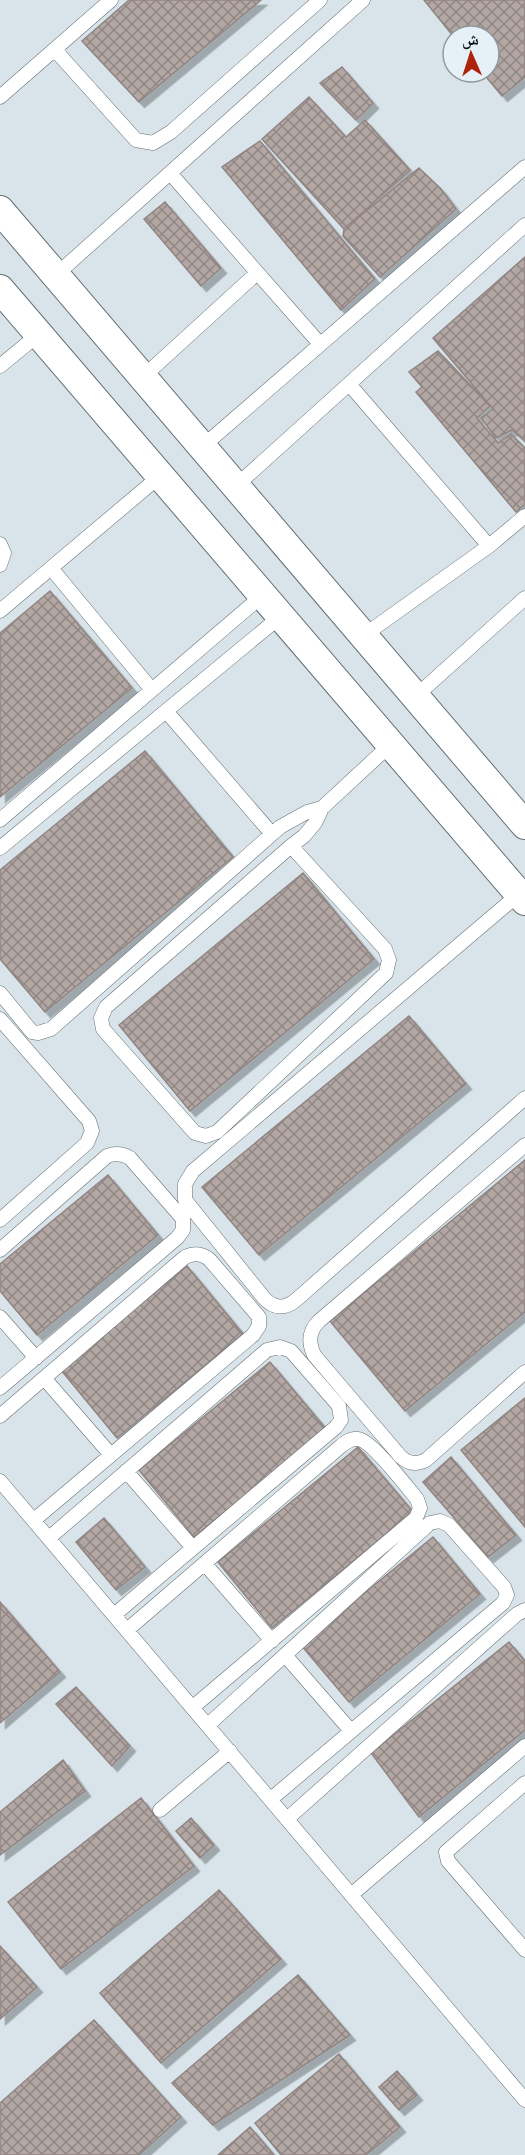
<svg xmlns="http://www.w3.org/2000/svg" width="525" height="2155" viewBox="0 0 525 2155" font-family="Helvetica,'Noto Naskh Arabic',sans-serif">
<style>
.building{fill:url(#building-cross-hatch);stroke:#918583;stroke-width:1.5;filter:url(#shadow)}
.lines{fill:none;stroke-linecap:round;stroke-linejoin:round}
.lane-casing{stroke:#646f74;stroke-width:15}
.street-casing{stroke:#646f74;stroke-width:30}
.lane{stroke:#fff;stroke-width:14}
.street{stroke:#fff;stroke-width:28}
</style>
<defs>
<pattern id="building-cross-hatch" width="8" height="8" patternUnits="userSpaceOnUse" patternTransform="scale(1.5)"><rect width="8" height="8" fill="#b3a7a4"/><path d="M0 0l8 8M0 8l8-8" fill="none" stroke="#908785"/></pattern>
<filter id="shadow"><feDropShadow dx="5.5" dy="5.5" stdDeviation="0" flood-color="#0004"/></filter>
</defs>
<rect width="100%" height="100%" fill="#d8e4ea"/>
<path class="building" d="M129,0H261L139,102L82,41Z
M424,0H525V77L502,96L482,72H489V36H453Z
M342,67L373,103L356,120L320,83Z
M309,97L346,137L365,120L410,170L344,229L262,139Z
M260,141L375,279L341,310L222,167Z
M419,168L441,189L456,209L380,277L343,236L344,229Z
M165,202L221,268L201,286L144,219Z
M525,257V441L512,430L496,438L481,418L493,409L433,338Z
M438,351L490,406L477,418L498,443L511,434L525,448V504L516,512L416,392L422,387L409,372Z
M50,591L132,688L0,797V633Z
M145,751L233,857L45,1012L0,959V870Z
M303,873L374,959L190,1111L119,1025Z
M409,1016L466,1084L259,1255L202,1187Z
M525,1160V1312L405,1411L330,1321Z
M108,1175L158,1235L37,1335L0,1291V1264Z
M187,1266L243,1334L117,1438L61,1370Z
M270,1362L326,1429L194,1537L139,1470Z
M525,1398V1527L461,1450Z
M358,1447L413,1512L272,1628L218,1562Z
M451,1457L516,1535L488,1557L423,1482Z
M104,1518L145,1567L116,1590L76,1542Z
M433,1537L480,1594L349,1702L301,1645Z
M0,1602L60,1672L0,1723Z
M509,1642L525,1661V1730L419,1817L371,1753Z
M76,1687L130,1746L112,1766L56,1704Z
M63,1760L85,1791L0,1855V1812Z
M141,1798L194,1866L61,1969L8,1902Z
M191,1818L214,1845L200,1858L176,1831Z
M219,1890L281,1959L161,2063L100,1993Z
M0,1946L37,1987L0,2019Z
M298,1975L350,2035L213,2125L172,2083Z
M94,2020L181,2117L139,2155H0V2103Z
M339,2054L400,2127L366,2155H281L255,2123Z
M397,2071L417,2095L399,2110L379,2087Z
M250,2127L274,2155H218Z"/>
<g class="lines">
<defs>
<path id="lane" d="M55,50L136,140L153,143L171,132L320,0
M0,97L111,0
M170,173L320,344
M56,275L363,0
M0,366L39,334
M143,377L257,273
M349,384L489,546
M202,447L525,167
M236,486L525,225
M0,544L4,553L0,565
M51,568L152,690
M0,611L160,476
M363,636L489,546L525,516
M416,696L525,598
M166,711L272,834
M0,820L263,595
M291,846L385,949L389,960L386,973L217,1132L206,1136L195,1133L103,1029L101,1018L106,1007L291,846L304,836L315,823L322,808L391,744
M0,848L281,616
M519,894L193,1171L185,1184V1200L264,1298C274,1309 285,1309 296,1300L525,1098
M0,993L32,1032L38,1033L51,1029L280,827L307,812L322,808
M0,1019L89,1121L92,1131L87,1143L0,1220
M525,1145L319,1321C309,1331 308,1342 314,1355L400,1456C408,1464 416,1465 426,1460L525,1372
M0,1250L107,1156C115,1153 122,1153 130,1158L183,1219V1230L177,1238L0,1388
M0,1317L36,1358
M44,1378L111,1455
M0,1416L185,1257C194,1253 200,1253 209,1259L259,1317V1326L253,1335L34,1520
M126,1471L193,1548
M0,1481L525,2100
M49,1538L267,1350L280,1347L291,1351L339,1406L341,1420L336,1427L114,1615
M205,1564L272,1641
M127,1630L341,1446C346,1442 351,1438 358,1439C371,1440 407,1487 417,1499L420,1508L416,1518L193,1707
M285,1655L351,1731
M208,1725L430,1523L440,1521L449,1525L504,1587L507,1595L503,1603L271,1799
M525,1783L446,1852L448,1861L525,1950
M160,1810L230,1751
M287,1819L517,1614L525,1610
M351,1895L525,1746"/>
<path id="street" d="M0,210L525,825
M0,289L525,901"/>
</defs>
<use href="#lane" class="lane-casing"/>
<use href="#street" class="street-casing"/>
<use href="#lane" class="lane"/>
<use href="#street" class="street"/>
</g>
<g transform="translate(471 54) rotate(357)"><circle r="28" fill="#e5f1f7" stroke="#90999d" stroke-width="1.5"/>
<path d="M0-4.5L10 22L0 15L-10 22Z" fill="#af220b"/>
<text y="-9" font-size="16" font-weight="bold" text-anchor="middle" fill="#111517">ش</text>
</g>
</svg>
